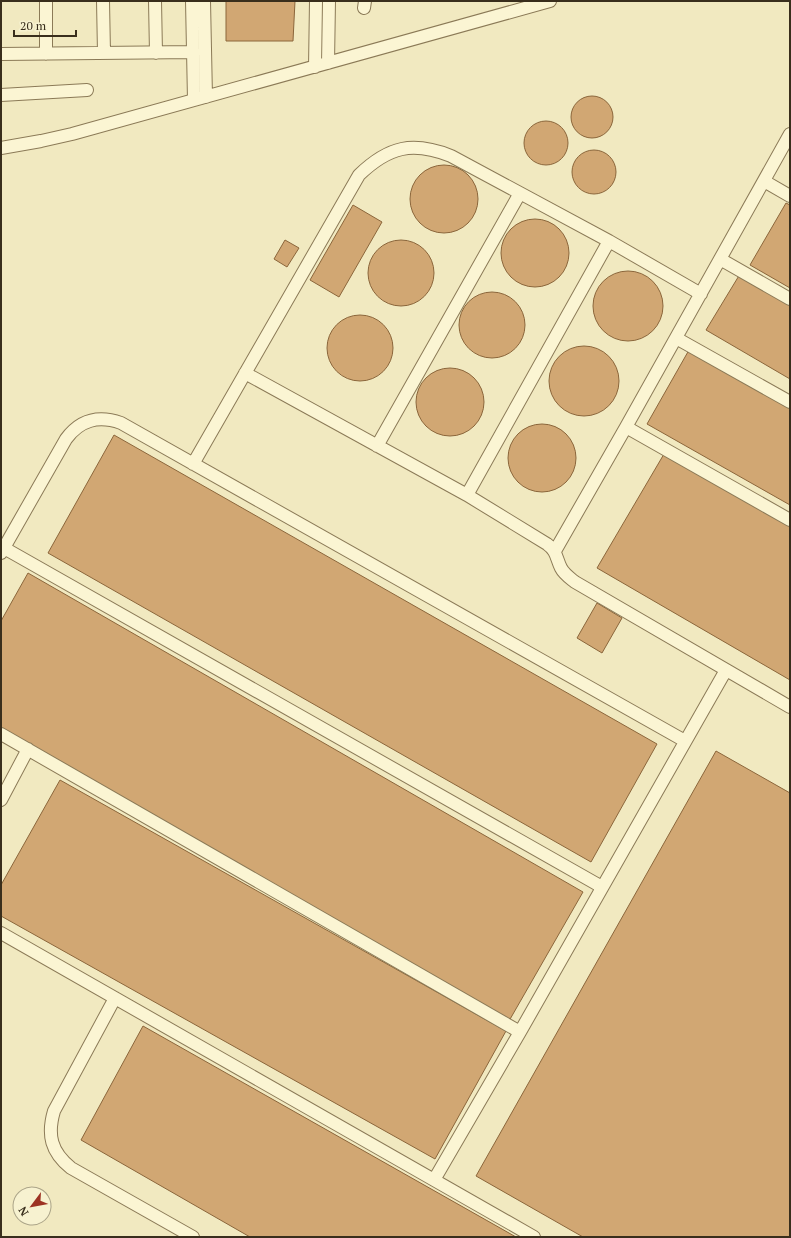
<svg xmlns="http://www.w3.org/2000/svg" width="791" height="1238" viewBox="0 0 791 1238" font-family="'PT Serif',serif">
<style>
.building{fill:#d1a773;stroke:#8b663b}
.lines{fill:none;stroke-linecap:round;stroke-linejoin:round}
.lane-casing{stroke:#8b7a57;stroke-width:14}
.lane{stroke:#fbf5d3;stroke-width:12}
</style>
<rect width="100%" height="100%" fill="#f1e9c0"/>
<path class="building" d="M226,1H295L293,41H226Z
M571 117a21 21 0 1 1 42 0a21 21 0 1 1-42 0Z
M524 143a22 22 0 1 1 44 0a22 22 0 1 1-44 0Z
M572 172a22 22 0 1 1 44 0a22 22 0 1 1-44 0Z
M410 199a34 34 0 1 1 68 0a34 34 0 1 1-68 0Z
M786,203L790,205V288L750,265Z
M353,205L382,222L339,297L310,280Z
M501 253a34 34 0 1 1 68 0a34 34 0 1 1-68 0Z
M285,240L299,248L287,267L274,259Z
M368 273a33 33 0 1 1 66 0a33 33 0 1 1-66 0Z
M593 306a35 35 0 1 1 70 0a35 35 0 1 1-70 0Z
M740,274L790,303V379L706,330Z
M459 325a33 33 0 1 1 66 0a33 33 0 1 1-66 0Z
M327 348a33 33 0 1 1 66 0a33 33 0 1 1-66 0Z
M549 381a35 35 0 1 1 70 0a35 35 0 1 1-70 0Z
M689,350L790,408V505L647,424Z
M416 402a34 34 0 1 1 68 0a34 34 0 1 1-68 0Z
M508 458a34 34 0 1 1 68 0a34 34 0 1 1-68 0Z
M114,435L657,744L591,862L48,553Z
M664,454L790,526V680L597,568Z
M28,573L583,892L509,1021L1,728V621Z
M597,603L622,618L602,653L577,638Z
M716,751L790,793V1237H583L476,1176Z
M60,780L506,1031L435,1159L1,916V885Z
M143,1026L516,1237H250L81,1140Z"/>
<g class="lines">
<defs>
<path id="lane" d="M46,1V54
M103,1L104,53
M155,1L156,53
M192,1L194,100
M204,1L206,97
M364,8L365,1
M1,54L194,52
M328,63L329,1
M315,67L316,1
M1,95L87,90
M1,148L41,141L72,134L550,1
M764,181L790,196
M720,259L790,299
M676,338L790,402
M245,373L467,495L547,544C557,551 556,558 561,568C564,574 570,578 575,582L790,707
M626,427L790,520
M377,446L520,193
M193,464L359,175C389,146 413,141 451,156L609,241L701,294
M467,495L609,241
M4,548L602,887
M555,551L626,427L790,134
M1,553L66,439C80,420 98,415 121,423L685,741
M1,734L520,1032
M1,800L28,749
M1,933L534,1237
M115,998L54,1111C47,1135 51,1152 71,1168L193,1237
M434,1180L520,1032L726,670"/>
</defs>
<use href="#lane" class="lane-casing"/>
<use href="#lane" class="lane"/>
</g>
<rect width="791" height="1238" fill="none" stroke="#392e1c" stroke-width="4"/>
<g transform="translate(32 1206) rotate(238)"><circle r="19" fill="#f7f2d0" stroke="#aba488"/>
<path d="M0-3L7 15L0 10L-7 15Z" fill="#9d3323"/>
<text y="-6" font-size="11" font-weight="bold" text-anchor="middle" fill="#392e1c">N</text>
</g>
<path d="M14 30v6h62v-6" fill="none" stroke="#392e1c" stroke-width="2"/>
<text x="20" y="30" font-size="12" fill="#392e1c" stroke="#f7f2d0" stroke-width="3" paint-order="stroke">20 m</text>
</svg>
